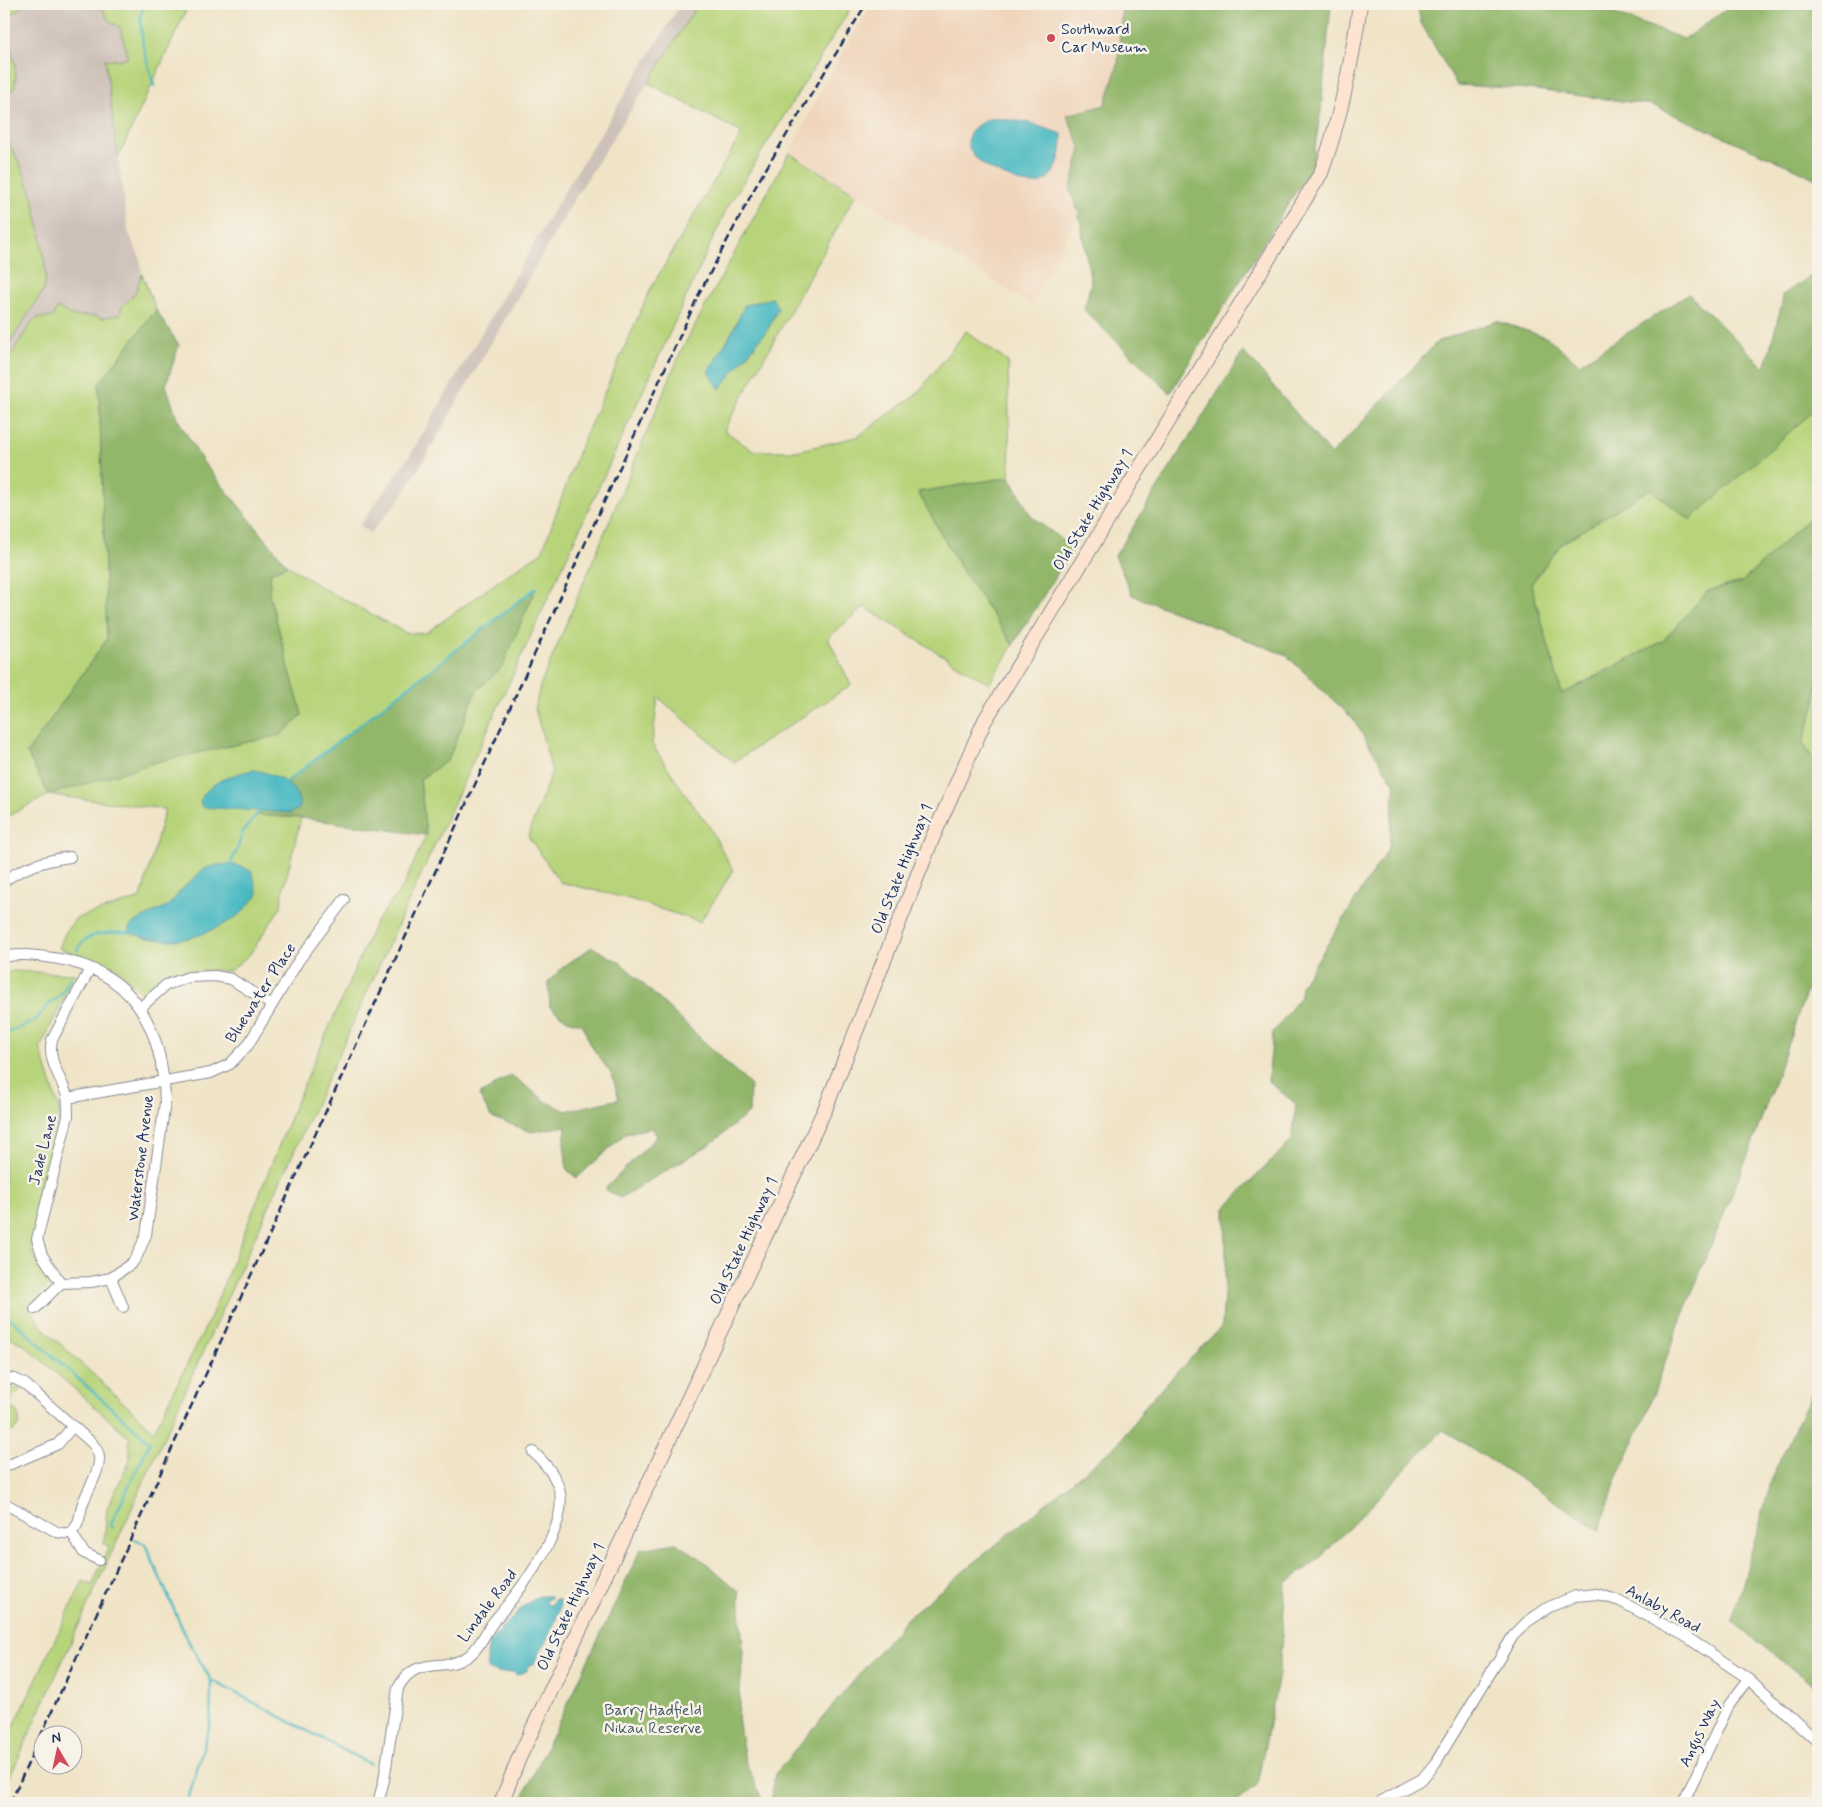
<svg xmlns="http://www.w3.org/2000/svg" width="1822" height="1807" viewBox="0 0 1822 1807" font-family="Mynerve,sans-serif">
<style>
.built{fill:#f0d5bc}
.industrial{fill:#cec1b9}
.green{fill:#b8d47a;stroke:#6a826c;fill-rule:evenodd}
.forest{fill:#92b66a;stroke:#567264}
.water{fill:#4ab9c2;stroke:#327490}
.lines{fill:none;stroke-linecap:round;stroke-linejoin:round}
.stream{stroke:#4ab9c2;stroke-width:2.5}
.street-casing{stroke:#868a92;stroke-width:12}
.secondary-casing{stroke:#868a92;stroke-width:16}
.street{stroke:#fff;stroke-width:10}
.secondary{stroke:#fde4d1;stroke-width:14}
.rail{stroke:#1b2f5e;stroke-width:2.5;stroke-dasharray:8 4;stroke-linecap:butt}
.poi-dot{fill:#d1495b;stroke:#f7f3e8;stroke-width:2}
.labels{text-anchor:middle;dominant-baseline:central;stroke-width:5;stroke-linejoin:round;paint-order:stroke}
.poi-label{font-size:16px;fill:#1b2f5e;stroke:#f7f3e8;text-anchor:start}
.street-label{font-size:16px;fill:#1b2f5e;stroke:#f7f3e8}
.park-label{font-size:16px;fill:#425865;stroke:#f7f3e8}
</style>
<rect width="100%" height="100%" fill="#f7f3e8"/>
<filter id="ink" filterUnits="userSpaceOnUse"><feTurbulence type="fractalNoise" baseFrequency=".02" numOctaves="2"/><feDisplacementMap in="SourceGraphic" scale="10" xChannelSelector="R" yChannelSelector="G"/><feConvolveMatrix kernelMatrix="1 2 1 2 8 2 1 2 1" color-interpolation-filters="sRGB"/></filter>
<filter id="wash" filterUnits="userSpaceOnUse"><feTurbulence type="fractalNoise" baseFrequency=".0096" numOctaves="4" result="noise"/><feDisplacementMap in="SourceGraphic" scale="20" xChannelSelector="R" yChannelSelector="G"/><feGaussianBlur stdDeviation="1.12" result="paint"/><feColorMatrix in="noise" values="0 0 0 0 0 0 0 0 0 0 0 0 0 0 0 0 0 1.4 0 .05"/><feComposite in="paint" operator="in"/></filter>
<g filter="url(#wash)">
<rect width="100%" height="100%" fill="#f0e4c7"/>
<path class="built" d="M872,4H1122L1118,64L1105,105L1067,115L1081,149L1070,189L1079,214L1031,305L789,153L828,77Z"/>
<path class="industrial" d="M24,4H102L103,11L114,25L120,27L128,57L117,60L105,59L128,231L140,258L142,274L135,293L121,307V314L103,318L95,316H73L65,311L52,317L38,318L4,366V351L44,290L41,236L33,197L21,166L4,134V93L12,91L15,64L6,31L8,19Z
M681,4H698L575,198L415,475L399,500L370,533L360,525L409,457L564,192Z"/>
<path class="green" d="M4,4H24L8,19L6,30L15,64L16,77L14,89L4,93Z
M102,4H189L118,158L105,59L117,60L128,57L120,27C109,23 104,16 102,4Z
M698,4H853L727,208L280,1182L4,1790V1747L83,1581L92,1585L109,1546L104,1544L107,1508L130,1460L129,1437L23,1344L4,1335V972L15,971L76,974L40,1048L60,1111L31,1251L50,1283L29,1307L41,1326L154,1431L211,1316L295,1105L375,923L404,885L426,835L420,779L448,760L476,691L502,667L256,815L301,818L282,895L281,907L250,954L230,971L205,970L181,976L145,997L115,967L59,948L66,931L76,918L141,898L165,809L49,795L4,818V366L31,323L37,318L52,317L58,308L73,316H95L103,318L121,314V307L135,293L142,274L156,310L99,384L107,639L27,753L49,795L302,715L269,594L271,572L287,565L319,586L406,633H426L510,573L542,552L579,450L650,290L742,133L648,83Z
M4,134L21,166L33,197L41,236L46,275L44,290L4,351Z
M789,153L856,194L724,430L753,451H796L857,437L917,394L966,331L1008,362L1010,477L918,492L957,562L1013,645L989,684L864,607L828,638L851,685L734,762L658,697L652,744L691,803L708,824L733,871L700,922L630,899L560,882L528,836L552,771L535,709L540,686L682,349ZM745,305L778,308L768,329L741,363L731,334Z
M1818,407V514L1809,518L1742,582L1708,591L1663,641L1562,694L1531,584L1561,544L1650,488L1690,519Z
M1818,667V767L1803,743L1815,703Z
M1818,880V954L1811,902Z
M4,1387L21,1389L12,1398L10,1407L17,1412L20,1423L16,1429L4,1436V1407L7,1400L4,1396Z"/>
<path class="forest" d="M1122,4H1331L1321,110L1312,166L1170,393L1084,310L1091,283L1079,214L1070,190L1081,149L1067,115L1105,105L1118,64Z
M1417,4H1588L1684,39L1730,7L1731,4H1818V180L1798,170L1652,105L1527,89L1457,85L1421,23Z
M1818,271V407L1690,520L1650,489L1561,544L1531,584L1562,694L1663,641L1708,591L1742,582L1809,518L1818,514V667L1815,703L1803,743L1818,767V880L1811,903L1818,959L1752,1145L1676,1332L1645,1417L1616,1481L1600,1530L1443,1430L1319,1559L1286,1583L1279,1674L1257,1785L1235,1803H770L775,1774L907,1618L1118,1444L1150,1400L1222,1326L1226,1260L1225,1208L1292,1140L1296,1104L1268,1081L1273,1033L1300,997L1301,986L1389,847L1395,785L1352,718L1286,655L1132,595L1115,556L1243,352L1255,364L1331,455L1438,341L1497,321L1548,338L1579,364L1689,294L1765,368L1783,299L1781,296Z
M156,310L179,345L166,385L177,418L203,462L287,565L271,572L269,594L302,715L281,735L160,761L49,795L27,753L107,639L99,384Z
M1010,477L1031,516L1073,548L1013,645L957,562L918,492Z
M536,588L502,667L476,691L448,760L420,779L426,835L301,818L256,815L280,787Z
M592,947L621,963L750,1085L749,1113L709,1145L620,1198L605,1189L657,1136L652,1128L626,1133L577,1178L567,1170L564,1144L566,1126L532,1132L491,1117L479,1095L511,1075L547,1102L566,1111L619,1099L612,1075L589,1043L583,1025L567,1020L550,1007L548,982L563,967Z
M1818,1379V1689L1732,1622L1773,1475Z
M676,1543L700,1558L739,1591L743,1653L738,1718L745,1761L764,1803H520L641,1549Z"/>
<path class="water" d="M991,118L1026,122L1062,134C1063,153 1056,185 1031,184C1022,184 1014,179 1005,176C996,172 983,166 976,158C959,140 972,125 991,118Z
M772,298L778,308L768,329L720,389L708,372L731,334L745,305Z
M253,770C273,773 299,784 300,808L290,813L202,807L200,802C207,782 234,774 253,770Z
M230,864L243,867L252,872L258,895C250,902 245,911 236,917C228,923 200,936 190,938C172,942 146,940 129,932V928L133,923L169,905L183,888L204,869L216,865Z
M539,1596H550L551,1598L547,1600L546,1603L548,1605L552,1604L555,1599L560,1600C561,1615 544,1646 536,1659L534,1663L527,1667V1671L516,1675L514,1672L497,1673L488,1669C486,1659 487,1650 490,1641L525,1605Z"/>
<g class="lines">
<path class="stream" d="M145,4L140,17L143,45L154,86
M285,783L536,588
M230,864L237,850L242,833L261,809
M77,950C87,930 110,933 129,932
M4,1034L35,1021L47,1006L56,999L63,992L70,977
M4,1313L150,1442L110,1526L113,1527
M135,1539L145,1544L187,1639L211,1680L210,1725L187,1803
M211,1680L370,1764"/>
</g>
</g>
<g filter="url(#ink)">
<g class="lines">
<defs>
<path id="street" d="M4,881C23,867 47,860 70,857
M4,957C20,953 37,956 53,958C134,970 163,1028 165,1103L146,1235L137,1256L132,1263L111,1278L91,1282L61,1283L35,1309
M140,1008L166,985L189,977L215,976L231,979L272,1005
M67,1098L211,1073L230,1064L248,1045L299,960L344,900
M111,1278L123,1307
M61,1283L42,1255L37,1239L68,1116C68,1109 68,1102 67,1096C61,1077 47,1060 52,1040L90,969
M4,1378L15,1379L25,1384L92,1443C97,1449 100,1454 99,1461C98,1477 86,1491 82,1506C80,1513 80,1522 75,1528C71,1534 64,1534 57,1532L4,1503
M4,1467L58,1444L73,1426
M71,1532L84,1553L99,1560
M378,1803L384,1780L398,1688C416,1654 442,1673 467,1657C479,1650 485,1632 494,1621C519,1592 567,1533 560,1493C557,1476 545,1463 533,1452
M1378,1803L1422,1779L1436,1762L1513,1636L1527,1622L1549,1607L1576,1596L1597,1594L1620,1601L1685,1636L1749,1679L1818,1742
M1683,1803L1729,1705L1749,1679"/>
<path id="secondary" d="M501,1803L519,1758L826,1107L932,839L985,720L1321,173C1341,117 1352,63 1360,4"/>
</defs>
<use href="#street" class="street-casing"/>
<use href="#secondary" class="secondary-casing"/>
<use href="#street" class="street"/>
<use href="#secondary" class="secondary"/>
<path class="rail" d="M10,1803L699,294L758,182L866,4"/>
</g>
</g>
<circle class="poi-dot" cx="1051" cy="38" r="5"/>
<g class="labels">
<g class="poi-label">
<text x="1061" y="29">Southward<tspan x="1061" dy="18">Car Museum</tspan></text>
</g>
<g class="street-label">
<text transform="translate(1093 510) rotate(-59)">Old State Highway 1</text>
<text transform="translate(902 869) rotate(-68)">Old State Highway 1</text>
<text transform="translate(261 993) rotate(-57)">Bluewater Place</text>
<text transform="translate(43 1150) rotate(-76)">Jade Lane</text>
<text transform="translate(141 1158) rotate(-83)">Waterstone Avenue</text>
<text transform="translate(744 1241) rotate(-65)">Old State Highway 1</text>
<text transform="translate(488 1606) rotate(-53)">Lindale Road</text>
<text transform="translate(571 1607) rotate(-65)">Old State Highway 1</text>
<text transform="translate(1663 1609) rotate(29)">Anlaby Road</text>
<text transform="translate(1700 1733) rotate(-64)">Angus Way</text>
</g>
<g class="park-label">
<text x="653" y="1710">Barry Hadfield<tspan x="653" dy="18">Nikau Reserve</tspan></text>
</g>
</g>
<rect width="1822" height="1807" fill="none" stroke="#f7f3e8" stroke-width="20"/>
<g transform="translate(58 1750) rotate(351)"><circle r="24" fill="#f7f3e8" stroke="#9fa5b1"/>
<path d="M0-4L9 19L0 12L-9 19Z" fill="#d1495b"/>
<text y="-8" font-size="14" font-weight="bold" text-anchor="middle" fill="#1b2f5e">N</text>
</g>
</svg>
